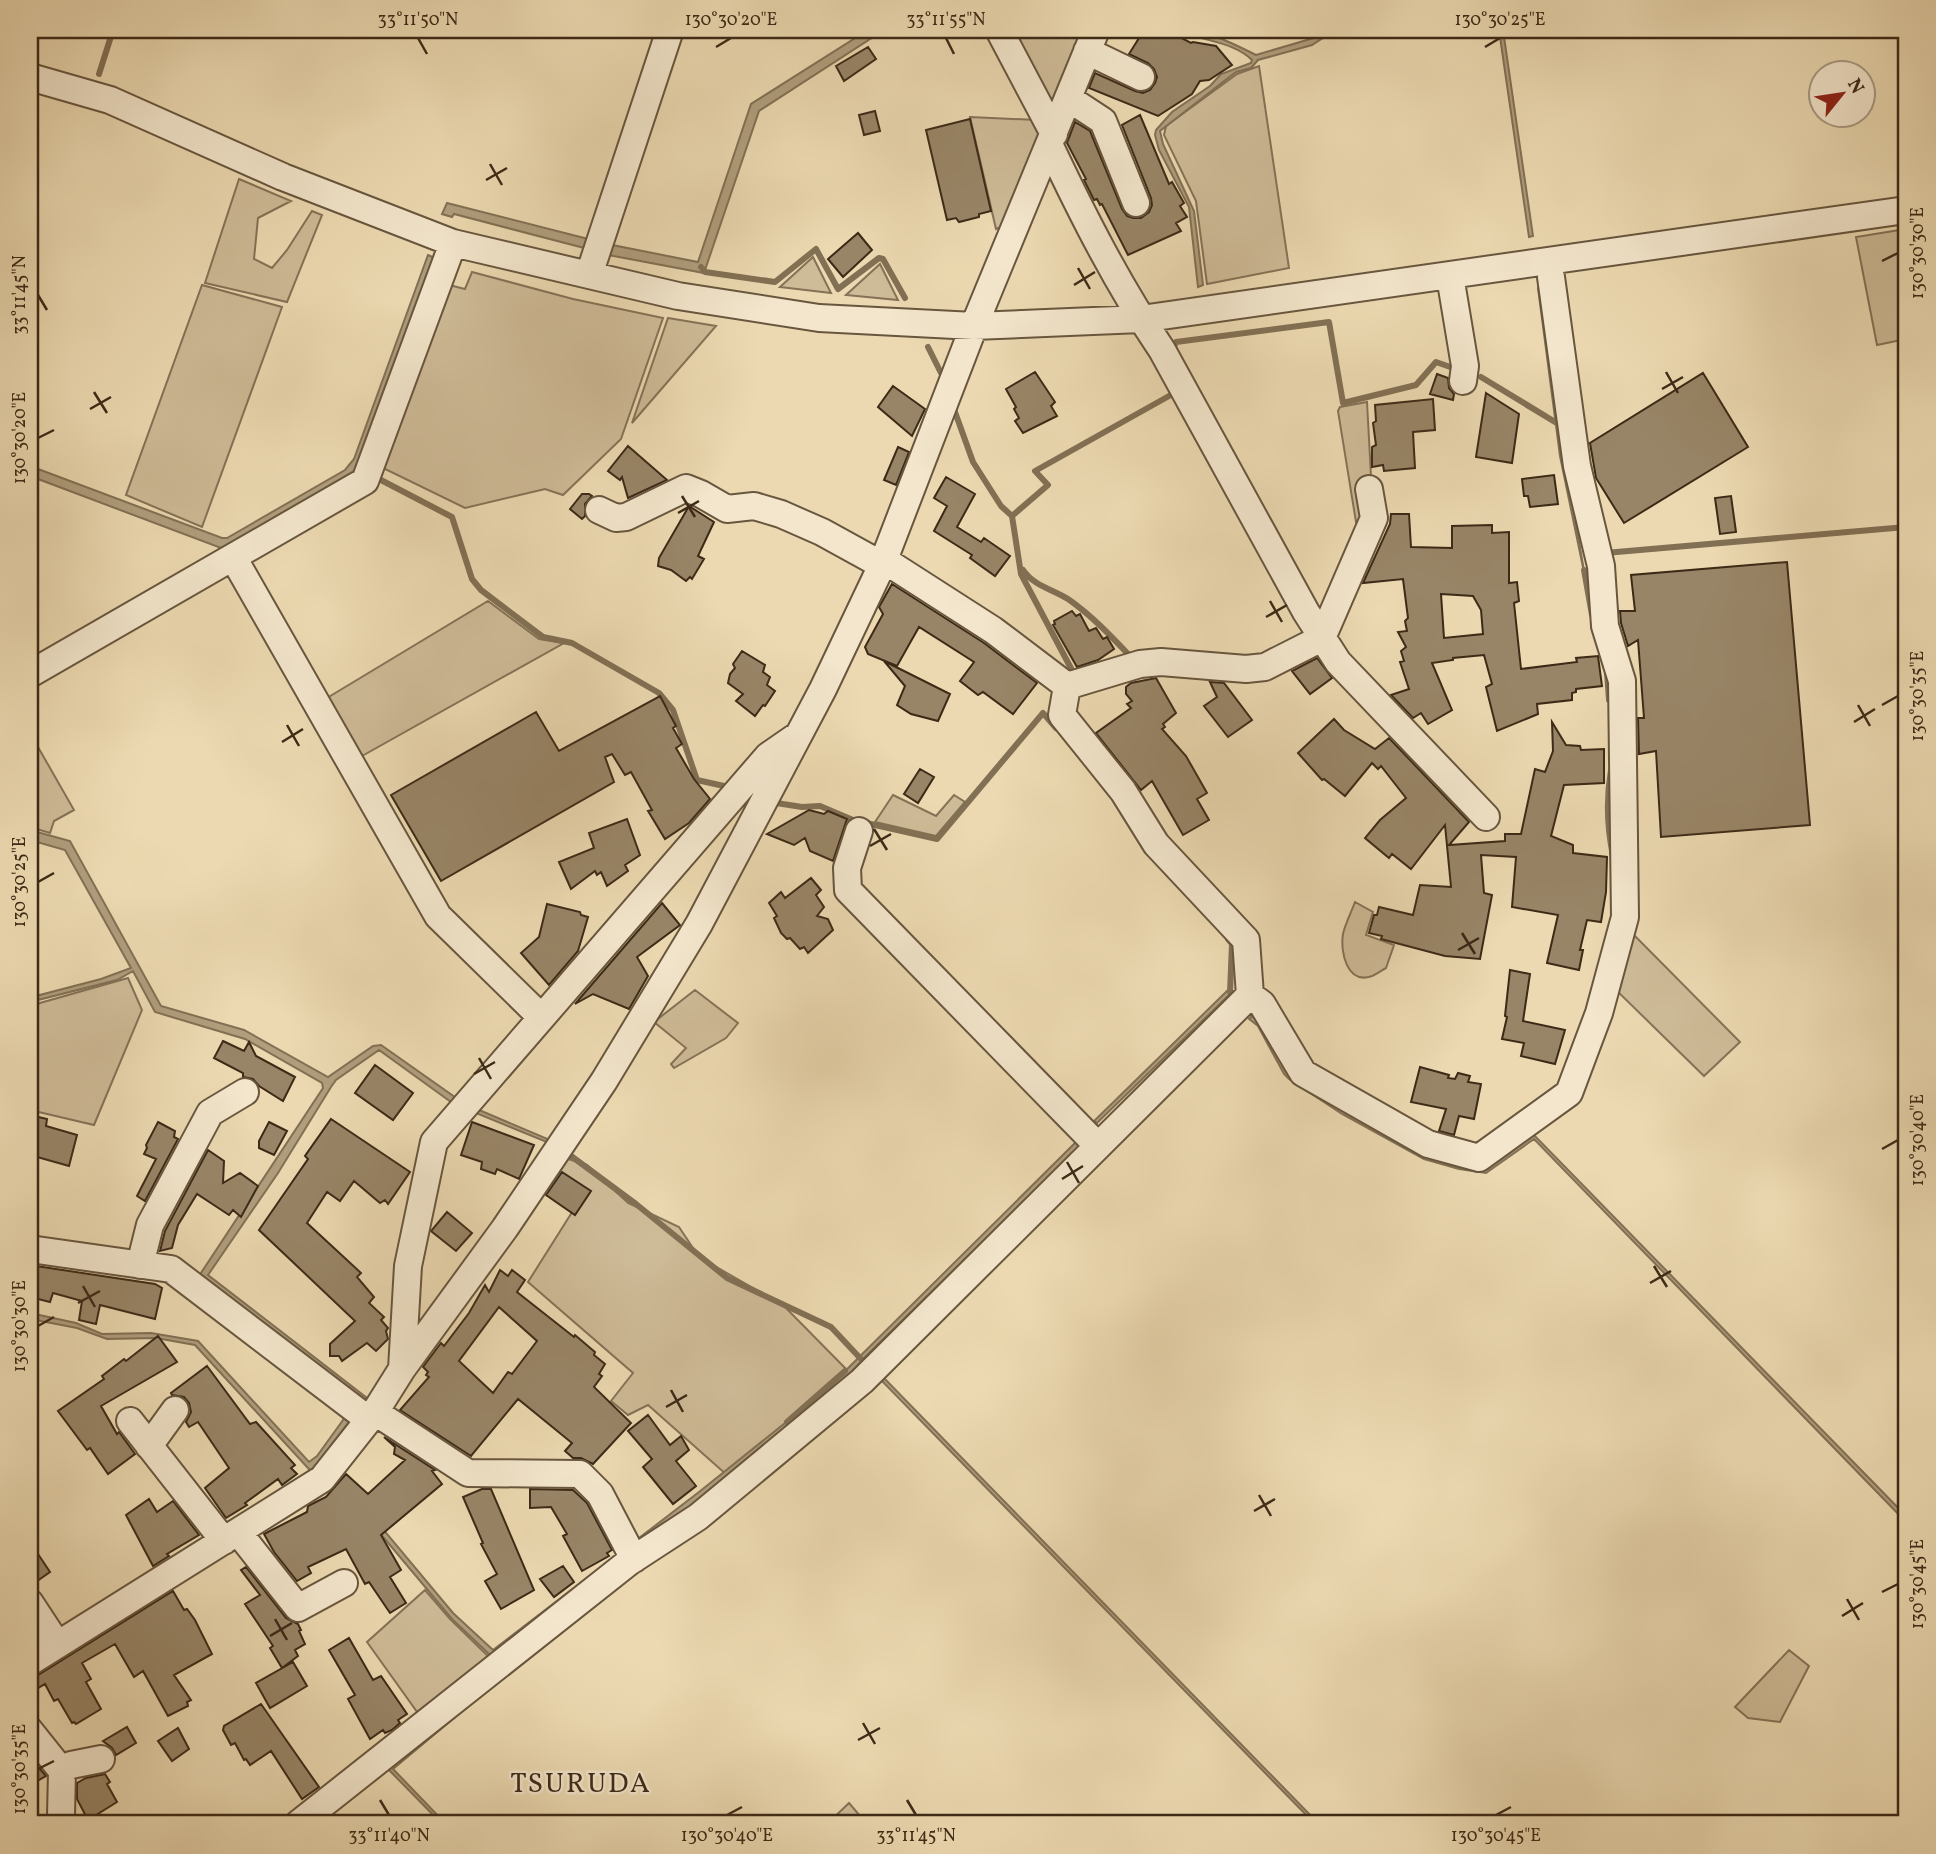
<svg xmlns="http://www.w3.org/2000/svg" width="1936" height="1854" viewBox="0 0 1936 1854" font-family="Vollkorn,serif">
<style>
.green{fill:#cebb97;stroke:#857257;stroke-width:2}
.water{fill:#b09e7d;stroke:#827054;stroke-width:2}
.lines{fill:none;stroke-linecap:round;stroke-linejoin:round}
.stream{stroke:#827054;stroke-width:6}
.building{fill:#988567;stroke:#3c2a17;stroke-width:2;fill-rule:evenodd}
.minor-casing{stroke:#68563e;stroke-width:30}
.minor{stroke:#f3e6cc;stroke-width:26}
.ticks{fill:none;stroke:#3c2a17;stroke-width:2.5}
.labels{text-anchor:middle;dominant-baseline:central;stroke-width:5;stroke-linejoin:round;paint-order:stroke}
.quarter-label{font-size:28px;letter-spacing:2px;fill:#3c2a17;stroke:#f3e6cc}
.neatline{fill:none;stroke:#3c2a17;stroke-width:2.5}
.ticks-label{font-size:18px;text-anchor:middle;fill:#3c2a17}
</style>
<rect width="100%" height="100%" fill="#ecd9b1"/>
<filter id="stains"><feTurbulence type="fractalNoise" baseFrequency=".00286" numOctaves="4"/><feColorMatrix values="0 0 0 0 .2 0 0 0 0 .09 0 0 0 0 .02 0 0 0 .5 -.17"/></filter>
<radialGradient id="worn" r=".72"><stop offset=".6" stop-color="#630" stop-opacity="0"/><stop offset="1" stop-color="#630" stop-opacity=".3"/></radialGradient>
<path class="green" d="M1008,30H1085L1051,118Z
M1259,66L1289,268L1207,284L1196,201L1164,135L1166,126L1237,74Z
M970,117L1037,120L1041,135L1003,226L996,229Z
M239,179L291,201L258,218L254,259L272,268L287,250L312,211L322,215L287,302L205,283Z
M1906,229V339L1877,345L1856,237Z
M813,257L831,293L780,287Z
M880,264L898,300L846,295Z
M472,272L573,299L663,318L621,439L563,495L545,489L465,508L383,468L449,285L465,289Z
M202,285L282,307L202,527L126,495Z
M668,318L716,326L632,423Z
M1367,402L1371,476L1364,478L1370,516L1356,522L1338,411L1340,407Z
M488,601L539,639L564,643L362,756L327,698Z
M30,733L74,810L54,821L50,833L30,827Z
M893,795L936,816L954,795L965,802L936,836L875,822Z
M1355,902L1373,912L1366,935L1394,945L1386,968C1382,970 1377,974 1372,976C1347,985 1340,952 1343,934C1345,924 1351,913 1355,902Z
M1629,930L1740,1042L1704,1076L1614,988Z
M128,978L142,1010L94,1125L30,1110V1008L40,1003Z
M695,990L738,1023L726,1038L674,1068L671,1064L686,1048L654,1022Z
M565,1158L587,1165L628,1203L679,1227L699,1257L784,1306L850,1373L728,1476L648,1405L628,1415L611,1401L633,1373L528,1282L586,1190L556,1171Z
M425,1590L450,1619L493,1661L420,1716L367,1642Z
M1789,1650L1809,1666L1780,1722L1748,1718L1735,1707Z
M849,1803L867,1824H827Z"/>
<path class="water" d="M868,30H884L759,111L704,273L603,254L607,244L698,262L751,104Z
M1180,30C1207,30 1232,43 1256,55L1317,37L1328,30H1335L1312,45L1258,60L1251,68L1236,72L1160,131L1163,144L1194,211L1203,285L1198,287L1189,207L1159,150L1155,135L1156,130L1172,112L1210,86L1221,74L1251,63L1252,60C1233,41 1203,42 1180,30Z
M1499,30H1503L1533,236L1529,237Z
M447,203L592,240L588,249L454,214L452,217L442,214Z
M428,255L437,259L358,470L232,546L221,548L30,476V466L222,538H227L345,470L354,459Z
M1541,287L1567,470L1585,577L1560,456L1538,288Z
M30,830L70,841L161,1006L244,1030L328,1077L373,1046L381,1045L459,1100L455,1105L379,1050L336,1080L331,1087L278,1173L208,1275L367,1398L314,1468L329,1487L377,1522L453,1613L493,1650L699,1492L825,1391L1076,1142L1080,1146L863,1359L843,1383L725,1481L494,1655H490L452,1619L374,1526L329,1491L195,1345L156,1338L107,1339L77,1328L30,1319V1313L76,1323L102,1334L151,1333L198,1341L309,1462L317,1456L356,1402L197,1279L323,1088L322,1083L245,1039L155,1012L133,971L117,980L38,1000L30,1004V1000L36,996L101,979L131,968L65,850L30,840Z
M1232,990L1234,994L1229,995L1097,1123L1094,1121L1227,991Z
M1252,1016L1260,1024L1286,1072L1311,1090L1353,1117L1432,1158L1451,1165L1485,1168L1533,1134L1906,1516V1522L1534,1139L1486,1173L1459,1169L1424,1159L1342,1114L1289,1079L1284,1074L1258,1026L1249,1019Z
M472,1107L550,1140L549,1143L471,1111Z
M881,1375L1319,1824H1315L878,1377Z
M502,1678L393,1769L446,1824H442L388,1769Z"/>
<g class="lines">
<path class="stream" d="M99,74L113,30
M701,267L705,272L775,282L816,249L838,289L879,258L883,259L905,298
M928,347L941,373
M1176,351L1174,347L1176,342L1329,322L1343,403L1416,385L1436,362L1456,369
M1481,377L1560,425
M955,412L973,462L1001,506L1012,516L1021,574L1074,674
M379,479L452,517L472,579L481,590L543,637L572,643L659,693L673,710L697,780L733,788
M1012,516L1048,485L1035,471L1169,396
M1605,553L1906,527
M1023,570C1034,586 1052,589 1068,599C1091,615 1110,635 1129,655
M1584,570L1592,615
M1607,672L1609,700
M1611,770C1606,799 1607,827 1613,856
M770,802L802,807L820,806L853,820L937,839L1043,713L1056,728
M1228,939L1232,944L1230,992
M563,1150L636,1204L727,1278L831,1327L860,1358
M787,1422L845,1371"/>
</g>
<path class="building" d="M1144,30H1166L1191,43L1193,42L1216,46L1232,65L1209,80L1200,81L1192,94L1158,116L1089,88L1095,73L1135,91L1143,93L1150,90L1155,83L1157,77L1154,69L1148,63L1129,54Z
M868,47L876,59L844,81L836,66Z
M875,111L880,131L864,135L859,115Z
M1140,115L1169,184L1172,182L1184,203L1180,206L1187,217L1176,223L1181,231L1128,255L1102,204L1100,205L1097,199L1094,200L1084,180L1086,179L1067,143L1075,122L1090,131L1122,209L1127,216L1133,218H1141L1149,212L1152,205L1151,198L1122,125Z
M970,119L991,211L979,214V217L959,222L956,218L947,220L926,130Z
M858,233L872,250L843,277L828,259Z
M1035,372L1055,402L1051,406L1057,416L1023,433L1015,421L1019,418L1014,409L1016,407L1006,389Z
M1703,373L1748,447L1624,523L1596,478L1590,443Z
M1437,374L1448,378L1449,388L1454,394L1453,400L1430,394Z
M893,386L925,409L912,436L878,407Z
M1486,393L1519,414L1512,463L1476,457Z
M1433,399L1435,430L1413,432L1415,468L1384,471L1383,465L1372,467V447L1376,445L1373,423L1376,421L1375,405Z
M628,446L667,480L628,498L622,477L620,480L608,471Z
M898,447L909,452L896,485L884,480Z
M1554,475L1558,504L1530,507L1528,496H1524L1522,479Z
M946,477L975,494L957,527L981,542L984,538L1010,556L995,576L970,558L972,555L934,531L947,506L934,498Z
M582,494H589L592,496L585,504V516L582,519L570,509Z
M1731,496L1736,532L1720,534L1715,498Z
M689,506L714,522L698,556L704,559L692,579L690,577L686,581L671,570L658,566L659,558Z
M1391,514H1409L1411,547L1452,548V526L1492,525V533L1509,532V583L1517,582L1519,601L1514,603L1521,669L1577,662L1576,658L1598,656L1602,686L1576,689V692L1572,693V700L1537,704L1538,714L1497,731L1486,687L1492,684L1484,655L1453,658V660L1432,663L1452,710L1428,724L1421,713L1413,718L1391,695L1409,689L1400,662L1404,661L1401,651L1406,647L1398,632L1407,631L1405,621L1408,618L1403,579L1363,583L1390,524ZM1441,594L1473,596L1481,610L1483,634L1444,638Z
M1787,562L1810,825L1661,837L1656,751L1639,754L1638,718H1644L1638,640L1628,646L1621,623L1620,611H1635L1631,575Z
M892,584L984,643L1037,683L1013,714L983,692L978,695L960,681L974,662L919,627L897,666L868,654L865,647L883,614L879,607Z
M1072,611L1076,616L1080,614L1089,631L1096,628L1103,639L1107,637L1114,649L1098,660L1077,667L1053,625L1055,624L1054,621Z
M742,651L765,665L763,672L770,677L767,685L775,691L765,706L763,705L755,716L736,701L743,694L728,683L730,674L735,668L733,664Z
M1317,658L1332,678L1310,694L1292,671Z
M884,661L950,694L938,721L911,714L897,705L905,686Z
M1156,678L1176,713L1163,724L1165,727L1162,729L1186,756L1207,793L1197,799L1209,820L1183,835L1152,781L1141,790L1096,733L1131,708L1127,704L1132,701L1126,694V687L1131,683Z
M1210,682L1224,683L1252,720L1228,737L1204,706L1217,697Z
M660,696L676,726L673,728L682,744L676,748L694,779L710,799L689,823L665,839L648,811L652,810L631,772L625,775L612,754L605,757L614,782L441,881L391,795L536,712L559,751Z
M1334,719L1344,730L1375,749L1389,738L1469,822L1449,845L1505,841V834H1521L1535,769L1545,772L1553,751L1552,722L1566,745L1580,746L1581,750L1604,749V783L1564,785L1551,836L1573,845V853L1607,857L1606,892L1601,922L1587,920L1580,950H1583L1579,970L1547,963L1558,915L1512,907L1516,857L1481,855L1484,893L1492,895L1480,959L1445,956L1381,939L1382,936L1369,933L1374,915H1377L1379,907L1413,915L1420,885L1451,887L1445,825L1411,869L1392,854L1389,858L1365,838L1380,820L1406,798L1381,766L1378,769L1372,763L1345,796L1324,779L1322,780L1298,753Z
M920,769L934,777L918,803L904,794Z
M809,810L824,814L828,811L847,819L833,861L810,851L805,838L794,845L767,834Z
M627,819L640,855L625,865L628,871L607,886L601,872L597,875L595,871L571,889L559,862L594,848L589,833Z
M811,878L821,890L816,895L824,907L817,916L828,919L833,930L808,953L804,947L800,949L790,938L787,939L781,933L774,918L777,916L769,903L781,892L785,898Z
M662,903L680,925L637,957L648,976L629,1009L593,994L575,1004Z
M547,904L580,912L581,915L588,917L578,951L549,985L521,953L539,937Z
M1510,970L1530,974L1523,1021L1565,1030L1555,1064L1521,1056L1524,1043L1502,1039L1507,1017L1505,1016Z
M223,1041L244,1051L249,1042L256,1056L295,1077L283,1101L259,1086L253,1079L243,1077V1073L214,1058Z
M375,1065L413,1093L393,1120L355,1093Z
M1420,1067L1449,1075L1448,1078L1455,1079L1458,1073L1470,1076L1468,1082L1481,1084L1474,1119L1459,1116L1454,1135L1439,1131L1446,1109L1411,1102Z
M30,1115L47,1119L46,1126L77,1135L69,1166L30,1155Z
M331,1119L410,1172L388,1204L385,1200L380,1203L354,1181L340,1201L327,1192L307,1223L361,1273L357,1277L374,1297L369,1303L384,1317L381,1320L388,1328L386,1331L388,1339L376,1351L367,1343L342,1361L339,1356H330V1344L355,1321L259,1230L308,1159L305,1156Z
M158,1122L175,1131L174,1137L178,1139L145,1201L137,1196L156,1159L144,1154L147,1148L146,1145Z
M269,1122L287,1131L274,1155L259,1148V1141Z
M472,1122L534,1145L519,1179L497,1169L495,1174L481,1169L482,1162L461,1155Z
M208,1150L224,1161L223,1183L240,1173L258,1186L241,1217L233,1210L229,1215L197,1194L178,1225L172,1248L160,1251L165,1231Z
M562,1172L591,1191L575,1215L546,1195Z
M447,1212L472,1233L456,1251L431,1231Z
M36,1266L155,1284L162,1288L155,1319L100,1305L96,1324L79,1320L82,1301L53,1293L50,1302L30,1297V1282Z
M500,1270L508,1276L512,1270L525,1280L517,1292L574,1337L575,1335L595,1352L594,1355L605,1364L599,1374L602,1376L594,1387L631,1423L593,1464L581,1458H573L565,1451L572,1443L518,1399L471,1456L400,1410L429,1377L426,1375L428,1372L423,1367L441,1343L444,1346L469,1313L485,1285L489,1292ZM499,1307L537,1341L512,1374L508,1372L493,1393L459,1361Z
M158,1336L177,1362L101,1406L117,1434L119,1432L135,1454L108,1474L90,1448L87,1450L58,1411L104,1379L102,1376L124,1359L126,1361Z
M207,1366L250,1424L256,1422L295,1465L291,1468L297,1474L282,1485L278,1479L245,1503L247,1505L226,1518L205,1488L229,1468L198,1422L189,1427L186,1422L191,1412L189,1403L184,1397L172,1395L171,1393Z
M648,1415L670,1445L681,1436L689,1450L676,1461L696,1486L673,1504L643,1467L652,1459L628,1431Z
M384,1437L435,1470L432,1471L442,1484L381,1535L401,1570L390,1577L406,1603L390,1613L369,1582L365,1584L346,1549L308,1567L311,1573L297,1581L274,1552L264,1534L307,1512L308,1506L326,1497L346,1474L368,1494L405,1460L394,1454L395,1447Z
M482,1489H491L534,1590L501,1609L485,1581L497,1574L481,1544L483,1543L463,1497Z
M530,1489L573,1490L587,1503L612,1550L607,1553L609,1556L582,1571L563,1536L567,1534L551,1507L530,1508Z
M149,1499L157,1512L173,1501L199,1535L167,1554L169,1556L153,1566L126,1515Z
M30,1542L50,1572L30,1586Z
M563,1566L574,1582L554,1597L540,1579Z
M246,1567L286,1618L298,1624L301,1630L299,1631L305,1644L295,1650L298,1656L282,1668L270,1648L273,1646L245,1604L260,1595L241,1570Z
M173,1591L184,1610L187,1609L195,1620L212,1654L174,1675L191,1700L187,1702L188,1706L168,1716L143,1671L134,1677L115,1644L82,1663L91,1679L86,1682L101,1709L76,1724L74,1722L72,1723L58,1699L54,1701L45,1684L30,1693V1678L38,1675Z
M349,1638L373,1680L381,1676L407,1714L398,1720L400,1723L392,1730L385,1733L383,1730L370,1739L348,1699L355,1695L329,1650Z
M293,1662L307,1686L270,1708L256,1683Z
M261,1704L319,1787L302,1799L271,1751L250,1765L246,1759L244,1760L235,1743L231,1745L223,1730L224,1726Z
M127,1727L136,1743L116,1755L112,1748L103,1741Z
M178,1728L189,1749L172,1761L158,1741Z
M33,1761L46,1776L30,1785V1763Z
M105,1774L110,1782L107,1784L117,1802L88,1820L77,1799V1783L86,1778Z"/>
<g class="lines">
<defs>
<path id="minor" d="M999,30L1054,134
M1087,51L1141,77
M30,77L110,100L283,177L453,243L678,296L819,318L974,326L1141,319L1906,210
M1068,98L1103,121L1136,203
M1049,144C1083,216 1118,285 1162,350L1306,612L1338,662L1486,817
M589,275L670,30
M1450,276L1465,366L1463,381
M599,510L616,518L626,517L686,488L701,494L727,509L754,506L781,514L822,532L882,565
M233,557L438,916L541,1017
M884,560L993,630L1067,686L1062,715L1123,791L1156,844L1246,940L1250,995L1262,1004L1303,1073L1428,1144L1479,1158L1569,1093L1599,1013L1625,917L1622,681L1605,626L1601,566L1577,466L1551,277
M30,674L365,481L453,243
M1067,686L1140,664L1161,662L1246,669L1265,667L1322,638L1374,518L1369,489
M859,831L847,868L848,890L1098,1146
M30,1249L171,1269L369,1420
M140,1265L150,1225L210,1113L245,1092
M402,1369L408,1266L434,1142L768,756L794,738
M375,1412L468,1473L580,1474L600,1494L634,1559
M130,1421L224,1541
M149,1446L175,1410
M238,1532L298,1608L344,1583
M30,1603L57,1644
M30,1662L322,1479L375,1412L402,1369L505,1228L604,1081L699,924L823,689L882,565L974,326L1096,30
M30,1731L62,1771
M61,1816L62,1771L71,1765L101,1759
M298,1824L629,1562L698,1517L862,1381L1250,995"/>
</defs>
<use href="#minor" class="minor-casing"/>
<use href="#minor" class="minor"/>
</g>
<path class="ticks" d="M418,38L427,54M946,38L954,54M716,47L731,38M1485,47L1500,38M490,164L502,185M486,180L507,168M1882,261L1898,253M1078,268L1090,289M1074,285L1095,272M38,295L47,310M1666,372L1678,393M1662,389L1683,377M94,392L107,413M90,409L111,397M38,438L54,430M682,496L695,517M678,513L699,501M1270,601L1282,622M1266,617L1287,605M1858,705L1870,726M1882,705L1898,696M1854,722L1875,709M287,725L299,746M282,742L303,729M874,829L887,850M870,846L891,834M38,882L54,873M1462,933L1475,954M1458,950L1479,938M479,1058L491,1079M474,1074L495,1062M1882,1149L1898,1140M1067,1162L1079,1183M1062,1179L1083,1166M1654,1266L1667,1287M1650,1283L1671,1271M83,1286L95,1307M78,1303L100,1291M38,1326L54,1317M671,1390L683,1412M666,1407L687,1395M1259,1495L1271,1516M1254,1511L1275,1499M1882,1592L1898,1584M1847,1599L1859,1620M1842,1616L1863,1603M275,1619L287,1640M270,1636L292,1623M863,1723L875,1744M858,1740L880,1728M38,1769L54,1761M380,1800L389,1815M907,1800L916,1815M727,1815L742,1807M1496,1815L1511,1807"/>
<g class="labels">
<g class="quarter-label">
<text x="581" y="1784">TSURUDA</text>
</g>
</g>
<rect width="1936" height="1854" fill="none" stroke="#ecd9b1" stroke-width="77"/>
<g transform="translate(1842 94) rotate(60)"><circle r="33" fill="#f3e6cc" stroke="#aa9b84" stroke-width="2"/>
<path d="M0-5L12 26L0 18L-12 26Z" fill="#8f2418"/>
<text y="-10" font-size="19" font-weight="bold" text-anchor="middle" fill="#3c2a17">N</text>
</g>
<rect x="38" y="38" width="1860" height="1777" class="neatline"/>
<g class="ticks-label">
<text x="418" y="25">33°11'50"N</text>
<text x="731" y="25">130°30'20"E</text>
<text x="946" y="25">33°11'55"N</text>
<text x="1500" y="25">130°30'25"E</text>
<text transform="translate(1917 253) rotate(-90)" y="6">130°30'30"E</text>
<text transform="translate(19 295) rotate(-90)" y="6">33°11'45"N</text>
<text transform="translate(19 438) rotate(-90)" y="6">130°30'20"E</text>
<text transform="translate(1917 696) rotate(-90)" y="6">130°30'35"E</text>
<text transform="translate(19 882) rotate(-90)" y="6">130°30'25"E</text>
<text transform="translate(1917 1140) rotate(-90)" y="6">130°30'40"E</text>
<text transform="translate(19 1326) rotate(-90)" y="6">130°30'30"E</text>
<text transform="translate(1917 1584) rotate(-90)" y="6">130°30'45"E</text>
<text transform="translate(19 1769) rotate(-90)" y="6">130°30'35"E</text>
<text x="389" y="1841">33°11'40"N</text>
<text x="727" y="1841">130°30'40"E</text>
<text x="916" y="1841">33°11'45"N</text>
<text x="1496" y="1841">130°30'45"E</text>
</g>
<rect width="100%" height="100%" filter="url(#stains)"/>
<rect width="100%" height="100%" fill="url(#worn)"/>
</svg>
